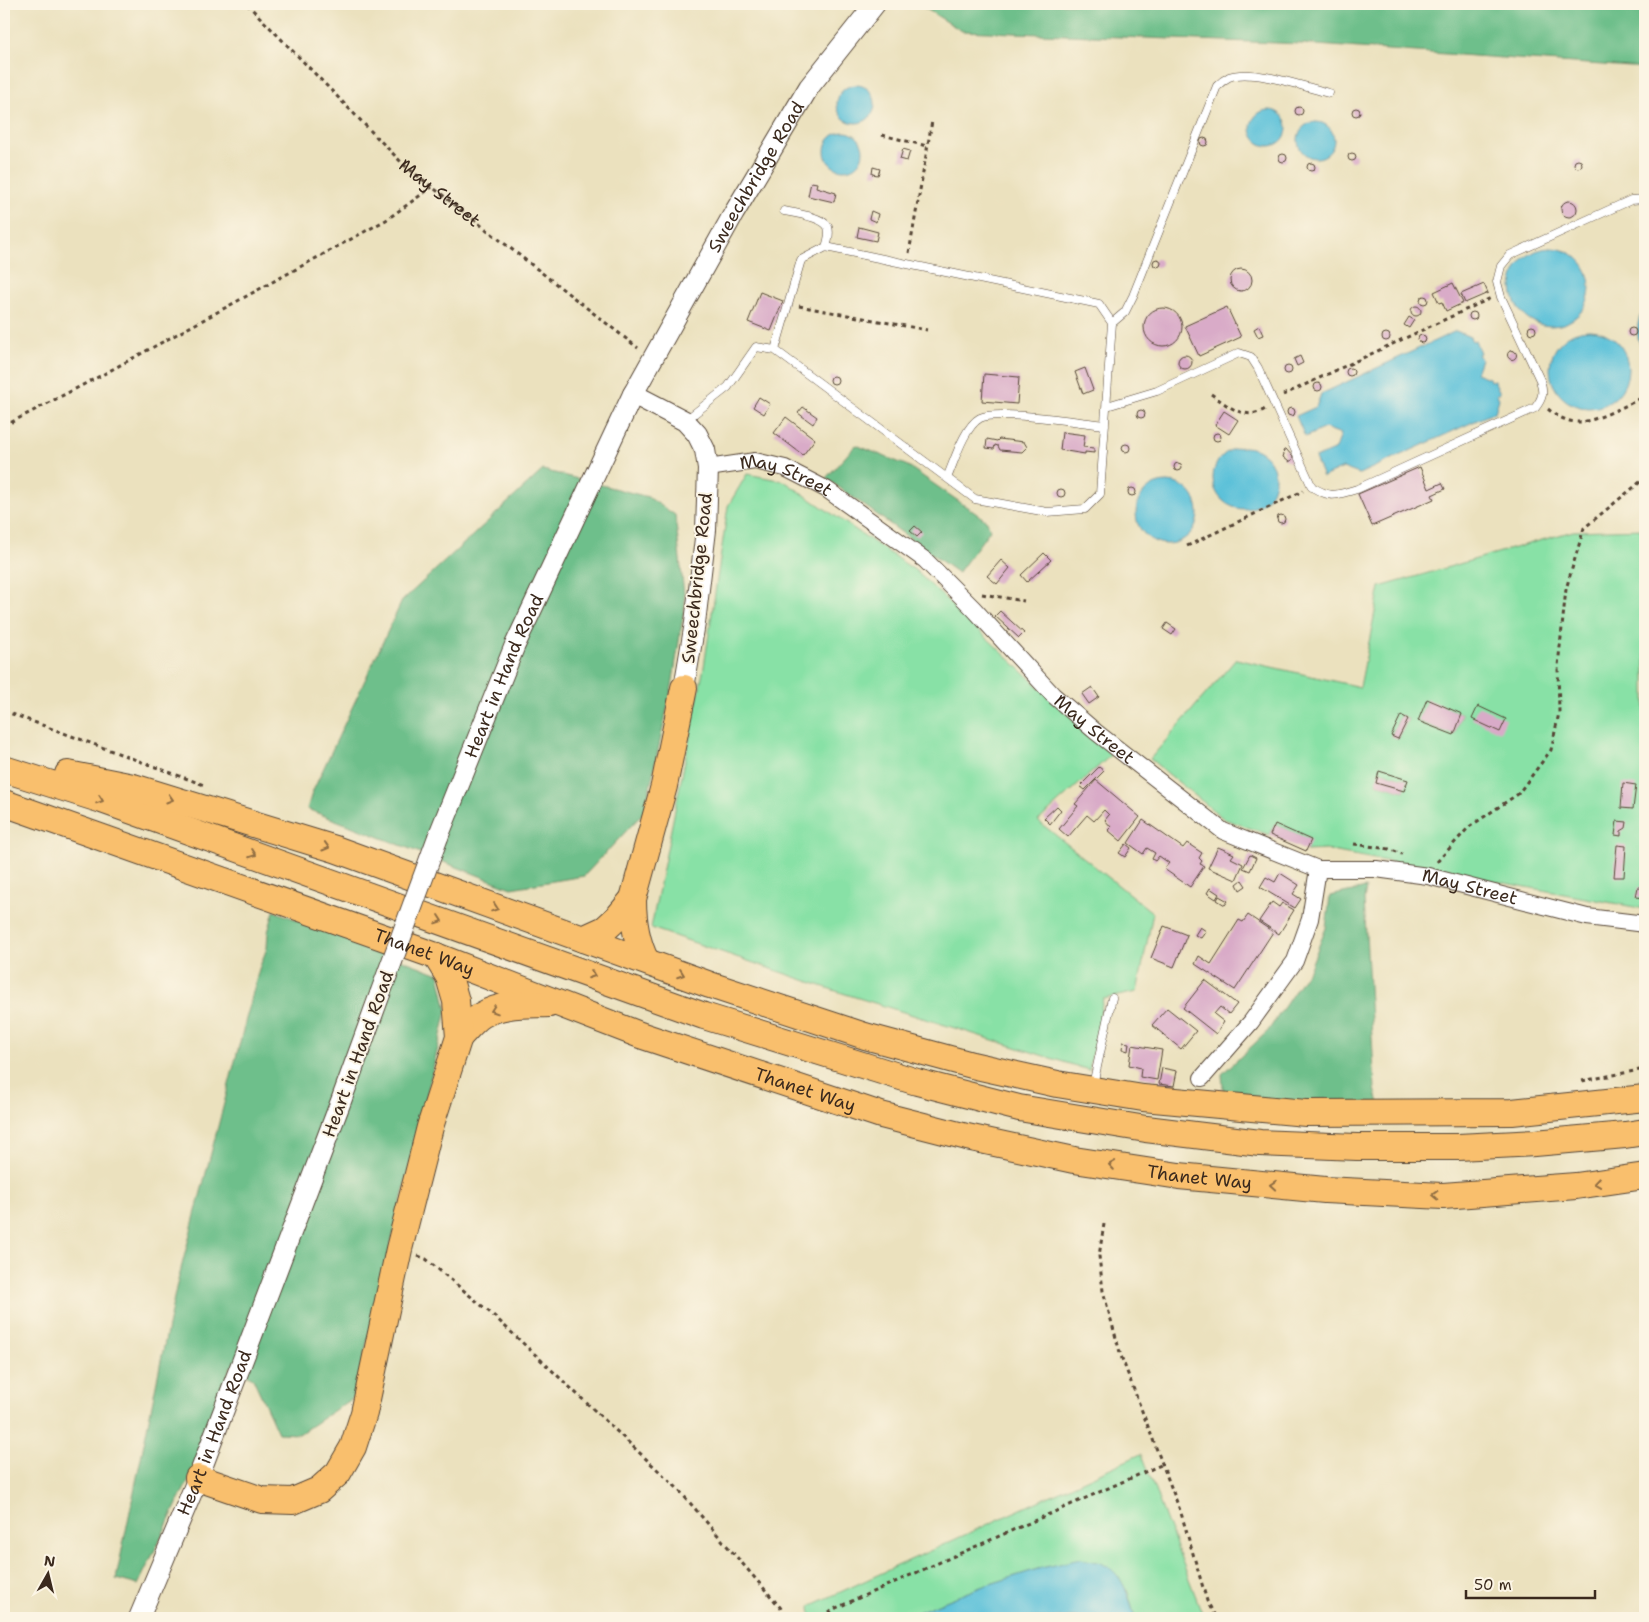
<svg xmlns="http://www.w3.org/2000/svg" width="1649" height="1622" viewBox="0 0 1649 1622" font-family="'Shantell Sans',sans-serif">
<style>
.green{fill:#88e1a6;stroke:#628662;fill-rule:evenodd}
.forest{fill:#6ebf8b;stroke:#547454}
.water{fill:#5bc1d9;stroke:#4b767c}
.building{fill:#d9abc8}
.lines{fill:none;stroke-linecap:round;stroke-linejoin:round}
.service-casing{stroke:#554536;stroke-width:9}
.minor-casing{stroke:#554536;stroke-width:18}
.tertiary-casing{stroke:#554536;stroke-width:22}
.trunk-casing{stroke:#554536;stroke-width:28}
.path{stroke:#554536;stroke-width:3;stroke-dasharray:4 4;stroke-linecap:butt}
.service{stroke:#fff;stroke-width:8}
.minor{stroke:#fff;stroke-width:16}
.tertiary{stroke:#fff;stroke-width:20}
.trunk{stroke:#f9bf6d;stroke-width:26}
.tertiary-bridge-casing{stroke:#554536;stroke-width:22;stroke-linecap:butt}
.tertiary-bridge{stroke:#fff;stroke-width:20}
.oneway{stroke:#906d42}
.labels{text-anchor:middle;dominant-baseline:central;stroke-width:4;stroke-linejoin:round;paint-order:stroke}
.street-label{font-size:18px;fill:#3b2a1e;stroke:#fcf5e5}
</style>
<rect width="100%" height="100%" fill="#fcf5e5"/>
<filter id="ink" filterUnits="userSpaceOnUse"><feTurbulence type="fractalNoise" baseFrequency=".02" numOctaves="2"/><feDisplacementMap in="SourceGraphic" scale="10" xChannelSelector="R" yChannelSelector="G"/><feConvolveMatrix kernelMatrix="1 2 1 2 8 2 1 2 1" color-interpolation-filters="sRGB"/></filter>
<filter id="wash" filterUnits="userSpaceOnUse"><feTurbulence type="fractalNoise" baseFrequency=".0096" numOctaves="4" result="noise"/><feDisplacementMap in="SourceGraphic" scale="20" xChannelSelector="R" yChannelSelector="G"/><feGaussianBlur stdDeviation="1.12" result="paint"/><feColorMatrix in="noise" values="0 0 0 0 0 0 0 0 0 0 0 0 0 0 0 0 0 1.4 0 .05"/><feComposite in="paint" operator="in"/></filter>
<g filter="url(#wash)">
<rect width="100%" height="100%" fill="#ebe1be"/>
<path class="green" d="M747,474L784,481L916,571L1111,755L1038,821L1153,913L1137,992L1103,999L1089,1070L836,991L651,928L704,667L728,506Z
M1645,529V909L1326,850L1306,851L1310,840L1275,824L1270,835L1224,819L1150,759L1236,659L1360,687L1380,587L1573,531ZM1427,700L1462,714L1454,735L1418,721ZM1401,715L1408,719L1398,739L1391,735ZM1380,771L1407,780L1404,791L1376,783Z
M1141,1454L1204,1618H1135L1127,1590L1041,1568L981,1587L903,1618H811L810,1606Z"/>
<path class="forest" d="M918,4H1645V68L1303,44L962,31Z
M856,445L908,466L987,521L990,530L958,573L826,478Z
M543,470L648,497L675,515L685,603L672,686L645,811L584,876L511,888L307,809L312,793L402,601Z
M1366,888L1364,900L1375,1089L1379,1103L1224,1100L1222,1074L1268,1031L1310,968L1326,928L1330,896Z
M274,911L439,974L447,1010L354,1397L299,1434L278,1433L253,1378L231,1366L189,1479L138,1585L116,1579L176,1288L259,969L267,948L268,932Z"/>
<path class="water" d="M837 104a19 19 0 1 1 38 0a19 19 0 1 1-38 0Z
M1251 128a18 18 0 1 1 36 0a18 18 0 1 1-36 0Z
M1298 140a18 18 0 1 1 36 0a18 18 0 1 1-36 0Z
M825 151a19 19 0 1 1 38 0a19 19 0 1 1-38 0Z
M1512 287a39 39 0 1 1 78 0a39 39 0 1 1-78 0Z
M1645,308V353C1635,340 1635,321 1645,308Z
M1550 369a39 39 0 1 1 78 0a39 39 0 1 1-78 0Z
M1456,331L1470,337L1472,341L1475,340L1480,353L1478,354L1481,359L1476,373L1489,378L1490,381L1494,380L1500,393L1497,394L1499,399L1495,412L1359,474L1343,468L1323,477L1315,458L1336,449L1341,434L1325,428L1305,437L1296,416L1316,407L1321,394Z
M1213 478a31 31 0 1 1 62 0a31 31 0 1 1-62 0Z
M1136 513a31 31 0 1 1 62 0a31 31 0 1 1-62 0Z
M1080,1559C1087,1560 1096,1561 1103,1564C1124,1574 1129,1598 1135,1618H903L981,1587L1041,1568Z"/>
<g id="blocks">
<path class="building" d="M1295 111a4 4 0 1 1 8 0a4 4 0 1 1-8 0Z
M1352 112a4 4 0 1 1 8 0a4 4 0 1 1-8 0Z
M1200 142a4 4 0 1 1 8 0a4 4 0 1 1-8 0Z
M903,149L910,151L907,161L900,159Z
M1348 157a4 4 0 1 1 8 0a4 4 0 1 1-8 0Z
M1279 158a4 4 0 1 1 8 0a4 4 0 1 1-8 0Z
M1574 164a4 4 0 1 1 8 0a4 4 0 1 1-8 0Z
M1307 167a4 4 0 1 1 8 0a4 4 0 1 1-8 0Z
M873,167L880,169L878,175L872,174Z
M811,182L817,183L816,187L836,193L834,202L808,196Z
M1561 209a8 8 0 1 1 16 0a8 8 0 1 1-16 0Z
M871,211L878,214L876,222L869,219Z
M859,227L878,232L876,241L857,237Z
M1153 263a4 4 0 1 1 8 0a4 4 0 1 1-8 0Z
M1230 280a11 11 0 1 1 22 0a11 11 0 1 1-22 0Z
M1453,283L1463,303L1446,311L1442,302L1439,303L1434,292Z
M1484,284L1488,293L1465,303L1461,294Z
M760,292L783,301L771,331L748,322Z
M1420 300a4 4 0 1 1 8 0a4 4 0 1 1-8 0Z
M1411 311a5 5 0 1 1 10 0a5 5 0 1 1-10 0Z
M1227,307L1241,337L1199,356L1185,326Z
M1144 327a19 19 0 1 1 38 0a19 19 0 1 1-38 0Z
M1469 316a4 4 0 1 1 8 0a4 4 0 1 1-8 0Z
M1409,317L1414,320L1409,328L1404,325Z
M1528 330a4 4 0 1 1 8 0a4 4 0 1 1-8 0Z
M1259,326L1263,335L1258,337L1254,329Z
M1628 332a4 4 0 1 1 8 0a4 4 0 1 1-8 0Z
M1382 337a4 4 0 1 1 8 0a4 4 0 1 1-8 0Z
M1418 339a4 4 0 1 1 8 0a4 4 0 1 1-8 0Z
M1507.5 355a4.5 4.5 0 1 1 9 0a4.5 4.5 0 1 1-9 0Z
M1178 362a7 7 0 1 1 14 0a7 7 0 1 1-14 0Z
M1300,356L1303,363L1297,366L1294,359Z
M1284 370a4 4 0 1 1 8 0a4 4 0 1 1-8 0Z
M1085,368L1093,390L1083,394L1075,372Z
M1346 372a4 4 0 1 1 8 0a4 4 0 1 1-8 0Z
M984,374L1019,377L1017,404L982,401Z
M830 380a4 4 0 1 1 8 0a4 4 0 1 1-8 0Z
M1314 387a4 4 0 1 1 8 0a4 4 0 1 1-8 0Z
M759,397L770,404L764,414L753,407Z
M803,407L817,417L813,424L798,413Z
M1287 412a4 4 0 1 1 8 0a4 4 0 1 1-8 0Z
M1137 414a4 4 0 1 1 8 0a4 4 0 1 1-8 0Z
M1224,411L1238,420L1229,434L1215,425Z
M786,417L815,439L803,455L774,433Z
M1062,432L1085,435L1083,447L1094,448V453L1085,452V454L1060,450Z
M1213 437a4 4 0 1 1 8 0a4 4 0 1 1-8 0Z
M987,439L997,441L999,439L1024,442L1027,447L1022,452L1000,450L998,446L995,445L994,449L986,448Z
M1122 448a4 4 0 1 1 8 0a4 4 0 1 1-8 0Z
M1286,449L1293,457L1292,460L1289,462L1283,457L1284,454L1283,451Z
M1174 467a4 4 0 1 1 8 0a4 4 0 1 1-8 0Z
M1420,467L1429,489L1442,483L1445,489L1432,495L1434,499L1372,526L1358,494Z
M1128 492a4 4 0 1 1 8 0a4 4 0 1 1-8 0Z
M1057 493a4 4 0 1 1 8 0a4 4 0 1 1-8 0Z
M1277 519a4 4 0 1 1 8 0a4 4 0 1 1-8 0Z
M915,526L922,532L917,537L910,531Z
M1044,553L1051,560L1027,582L1021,575Z
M1001,560L1010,568L997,584L987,576Z
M1000,611L1024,633L1019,638L995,616Z
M1167,623L1176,629L1172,635L1163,629Z
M1092,687L1099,697L1089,704L1082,694Z
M1427,699L1462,714L1454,735L1418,721Z
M1478,706L1506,719L1500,732L1472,719Z
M1401,715L1408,719L1398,739L1391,736Z
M1099,767L1104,771L1085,790L1080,786Z
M1379,771L1408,780L1404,791L1376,783Z
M1096,780L1140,817L1121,841L1108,830L1111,827L1105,820L1109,815L1104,810L1094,821L1087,815L1068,837L1059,829L1078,806L1075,804Z
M1623,783L1636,785L1633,809L1621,808Z
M1057,806L1061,810L1050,824L1044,818Z
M1143,820L1183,848L1187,843L1202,853L1199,858L1202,861L1200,864L1204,866L1190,887L1164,869L1169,863L1159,856L1155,861L1152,859L1155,853L1147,848L1143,854L1128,843Z
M1617,821L1627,822L1626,828L1621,831V836L1615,835Z
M1275,824L1311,840L1306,851L1270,835Z
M1126,844L1131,848L1125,857L1119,853Z
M1617,845L1626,846L1624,877H1614Z
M1218,847L1234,854L1231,858L1243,864L1236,880L1208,868Z
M1250,855L1256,858L1250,871L1243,868Z
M1280,873L1299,885L1293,894L1301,899L1295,908L1260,887L1266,877L1275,882Z
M1242,880L1246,886L1240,890L1237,884Z
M1638,887L1645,888V898L1636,897Z
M1210,888L1219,894L1216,899L1207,893Z
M1219,896L1228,901L1225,905L1217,900Z
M1272,902L1279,907L1282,903L1294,910L1279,934L1259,921Z
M1248,915L1273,932L1235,990L1195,964L1199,956L1211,964L1239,920L1243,922Z
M1164,926L1187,935L1174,967L1151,958Z
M1200,927L1206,931L1201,938L1195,935Z
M1205,980L1237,1004L1229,1014L1220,1007L1214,1014L1224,1022L1216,1034L1183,1008Z
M1167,1008L1196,1031L1181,1049L1152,1025Z
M1123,1042L1129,1043L1128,1051L1122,1049Z
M1132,1045L1162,1050L1157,1080L1140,1077L1141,1068L1129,1065Z
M1162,1068L1177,1071L1174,1086L1159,1084Z"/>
</g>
</g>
<g filter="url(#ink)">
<use href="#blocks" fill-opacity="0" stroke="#554536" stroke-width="1"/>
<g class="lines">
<defs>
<path id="service" d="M784,211C795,213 823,217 828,227C830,233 828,241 826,247
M1112,323L1125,312L1133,296L1217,86C1220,83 1225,79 1229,77C1252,68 1305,87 1329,93
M1107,406L1157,391L1239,353L1251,357L1258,368L1312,487C1332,499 1336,495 1357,489L1535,408C1543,398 1544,392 1540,380L1501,297L1497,282L1501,266L1510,255L1631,200L1645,199
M686,420L728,387L756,347L775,350L975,499L1047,512L1085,509L1100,494L1112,323L1099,304L826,247L801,260L775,350
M947,478C954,462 964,427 980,418C998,409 1081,423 1105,425
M1093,1085L1112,998"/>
<g id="minor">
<path id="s2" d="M708,468L755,461L785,468L826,489L925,560L973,608L1053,695L1096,732L1223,831L1318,869H1376L1428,876L1587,917L1645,924"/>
<path d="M1202,1078L1251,1022L1295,961L1310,919L1318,869"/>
</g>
<g id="tertiary">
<path d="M633,394L685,421L697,434L705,450L708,468L706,530L695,623L684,688"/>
<path id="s3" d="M438,837L515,645L633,394L734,213L809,87L875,4"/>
<path id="s4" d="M139,1618L198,1478L341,1101L380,994"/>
</g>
<g id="trunk">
<path d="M4,769L102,800L704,1016L917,1082L1019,1108L1146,1129L1260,1143L1357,1147H1458L1535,1143L1625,1135L1645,1132"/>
<path d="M68,774L133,787L335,849L710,985L865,1036L972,1065L1057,1084L1143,1098L1306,1113L1512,1112L1645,1098"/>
<path id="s5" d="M4,803L436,956L640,1035L881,1115L967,1137L1074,1160L1179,1176L1325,1190L1443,1196L1576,1186L1645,1176"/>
<path d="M583,939L605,929L618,917L633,899"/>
<path d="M646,961C636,941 633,922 633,899L664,786L684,688"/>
<path d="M459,1037C466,1030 474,1020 482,1015C502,1003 527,1005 549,1004"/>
<path d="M198,1478L262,1500L293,1501L319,1490L338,1473L353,1447L364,1413L399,1249L430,1127L459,1037L456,1001L449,977L436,956"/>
</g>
</defs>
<use href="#service" class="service-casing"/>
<use href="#minor" class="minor-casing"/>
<use href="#tertiary" class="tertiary-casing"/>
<use href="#trunk" class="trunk-casing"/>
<g class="path">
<path id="s1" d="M247,4L404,165L638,348"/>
<path d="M882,135L927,146"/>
<path d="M909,253L932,121"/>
<path d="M799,306L927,330"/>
<path d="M1642,368L1645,376"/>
<path d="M1211,394C1227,405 1245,422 1265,409"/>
<path d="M1283,395L1491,298"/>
<path d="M1548,409C1556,416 1569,423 1580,422C1597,421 1629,404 1645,396"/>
<path d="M4,426L102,375L386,220L432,187"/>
<path d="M1187,546L1303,491"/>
<path d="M982,594L1024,601"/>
<path d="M4,711L204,785"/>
<path d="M1354,844L1389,849L1402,854"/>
<path d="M1437,862L1469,827L1518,794L1551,750L1559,713L1558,666L1566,589L1584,528L1645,478"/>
<path d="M1582,1081L1645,1069"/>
<path d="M1104,1224L1099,1256L1103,1291L1121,1356L1181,1513L1207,1601L1216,1618"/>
<path d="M418,1256L426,1259L493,1315L677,1488L780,1607L787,1618"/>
<path d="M822,1618L836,1608L1163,1464"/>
</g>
<use href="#service" class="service"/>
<use href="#minor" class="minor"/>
<use href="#tertiary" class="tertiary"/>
<use href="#trunk" class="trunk"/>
<defs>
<path id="tertiary-bridge" d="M380,994L438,837"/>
</defs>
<use href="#tertiary-bridge" class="tertiary-bridge-casing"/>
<use href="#tertiary-bridge" class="tertiary-bridge"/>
</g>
<defs><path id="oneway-chevron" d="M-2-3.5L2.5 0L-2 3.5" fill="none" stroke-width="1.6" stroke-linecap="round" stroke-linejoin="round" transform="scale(1.25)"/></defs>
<g class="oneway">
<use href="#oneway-chevron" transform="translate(170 799) rotate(17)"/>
<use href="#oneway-chevron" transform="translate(100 800) rotate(19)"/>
<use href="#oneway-chevron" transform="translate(326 847) rotate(17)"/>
<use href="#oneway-chevron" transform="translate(253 854) rotate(20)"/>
<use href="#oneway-chevron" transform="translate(495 908) rotate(19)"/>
<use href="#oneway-chevron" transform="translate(439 920) rotate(19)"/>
<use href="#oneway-chevron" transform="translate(681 974) rotate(20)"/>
<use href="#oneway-chevron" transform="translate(592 975) rotate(20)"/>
<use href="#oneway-chevron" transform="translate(494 1010) rotate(161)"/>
<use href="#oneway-chevron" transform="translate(1112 1165) rotate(-171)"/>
<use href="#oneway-chevron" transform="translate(1597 1183) rotate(172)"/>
<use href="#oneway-chevron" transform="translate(1273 1185) rotate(-175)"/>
<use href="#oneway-chevron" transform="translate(1435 1195) rotate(-178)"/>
</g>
</g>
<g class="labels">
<g class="street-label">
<text stroke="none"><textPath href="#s3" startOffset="734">Sweechbridge Road</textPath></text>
<text stroke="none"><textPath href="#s1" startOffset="270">May Street</textPath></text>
<text stroke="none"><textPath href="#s2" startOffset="81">May Street</textPath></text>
<text transform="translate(697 578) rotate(-84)">Sweechbridge Road</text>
<text stroke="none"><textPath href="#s3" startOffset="174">Heart in Hand Road</textPath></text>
<text stroke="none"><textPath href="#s2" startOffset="486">May Street</textPath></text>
<text stroke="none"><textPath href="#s2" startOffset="906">May Street</textPath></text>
<text stroke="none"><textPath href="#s5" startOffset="446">Thanet Way</textPath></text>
<text transform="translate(358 1054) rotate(-70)">Heart in Hand Road</text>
<text stroke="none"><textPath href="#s5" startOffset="851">Thanet Way</textPath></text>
<text stroke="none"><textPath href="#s5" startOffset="1256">Thanet Way</textPath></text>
<text stroke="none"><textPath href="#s4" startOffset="200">Heart in Hand Road</textPath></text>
</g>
</g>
<rect width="1649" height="1622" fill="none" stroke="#fcf5e5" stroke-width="20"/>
<g transform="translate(48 1574) rotate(8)" stroke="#fcf5e5" stroke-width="4" paint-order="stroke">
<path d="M0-4L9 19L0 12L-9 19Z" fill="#3b2a1e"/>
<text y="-8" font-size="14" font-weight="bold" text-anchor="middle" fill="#3b2a1e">N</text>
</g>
<path d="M1466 1590v8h129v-8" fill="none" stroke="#3b2a1e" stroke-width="2.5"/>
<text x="1474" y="1590" font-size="15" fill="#3b2a1e" stroke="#fcf5e5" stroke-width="4" paint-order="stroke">50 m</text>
</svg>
